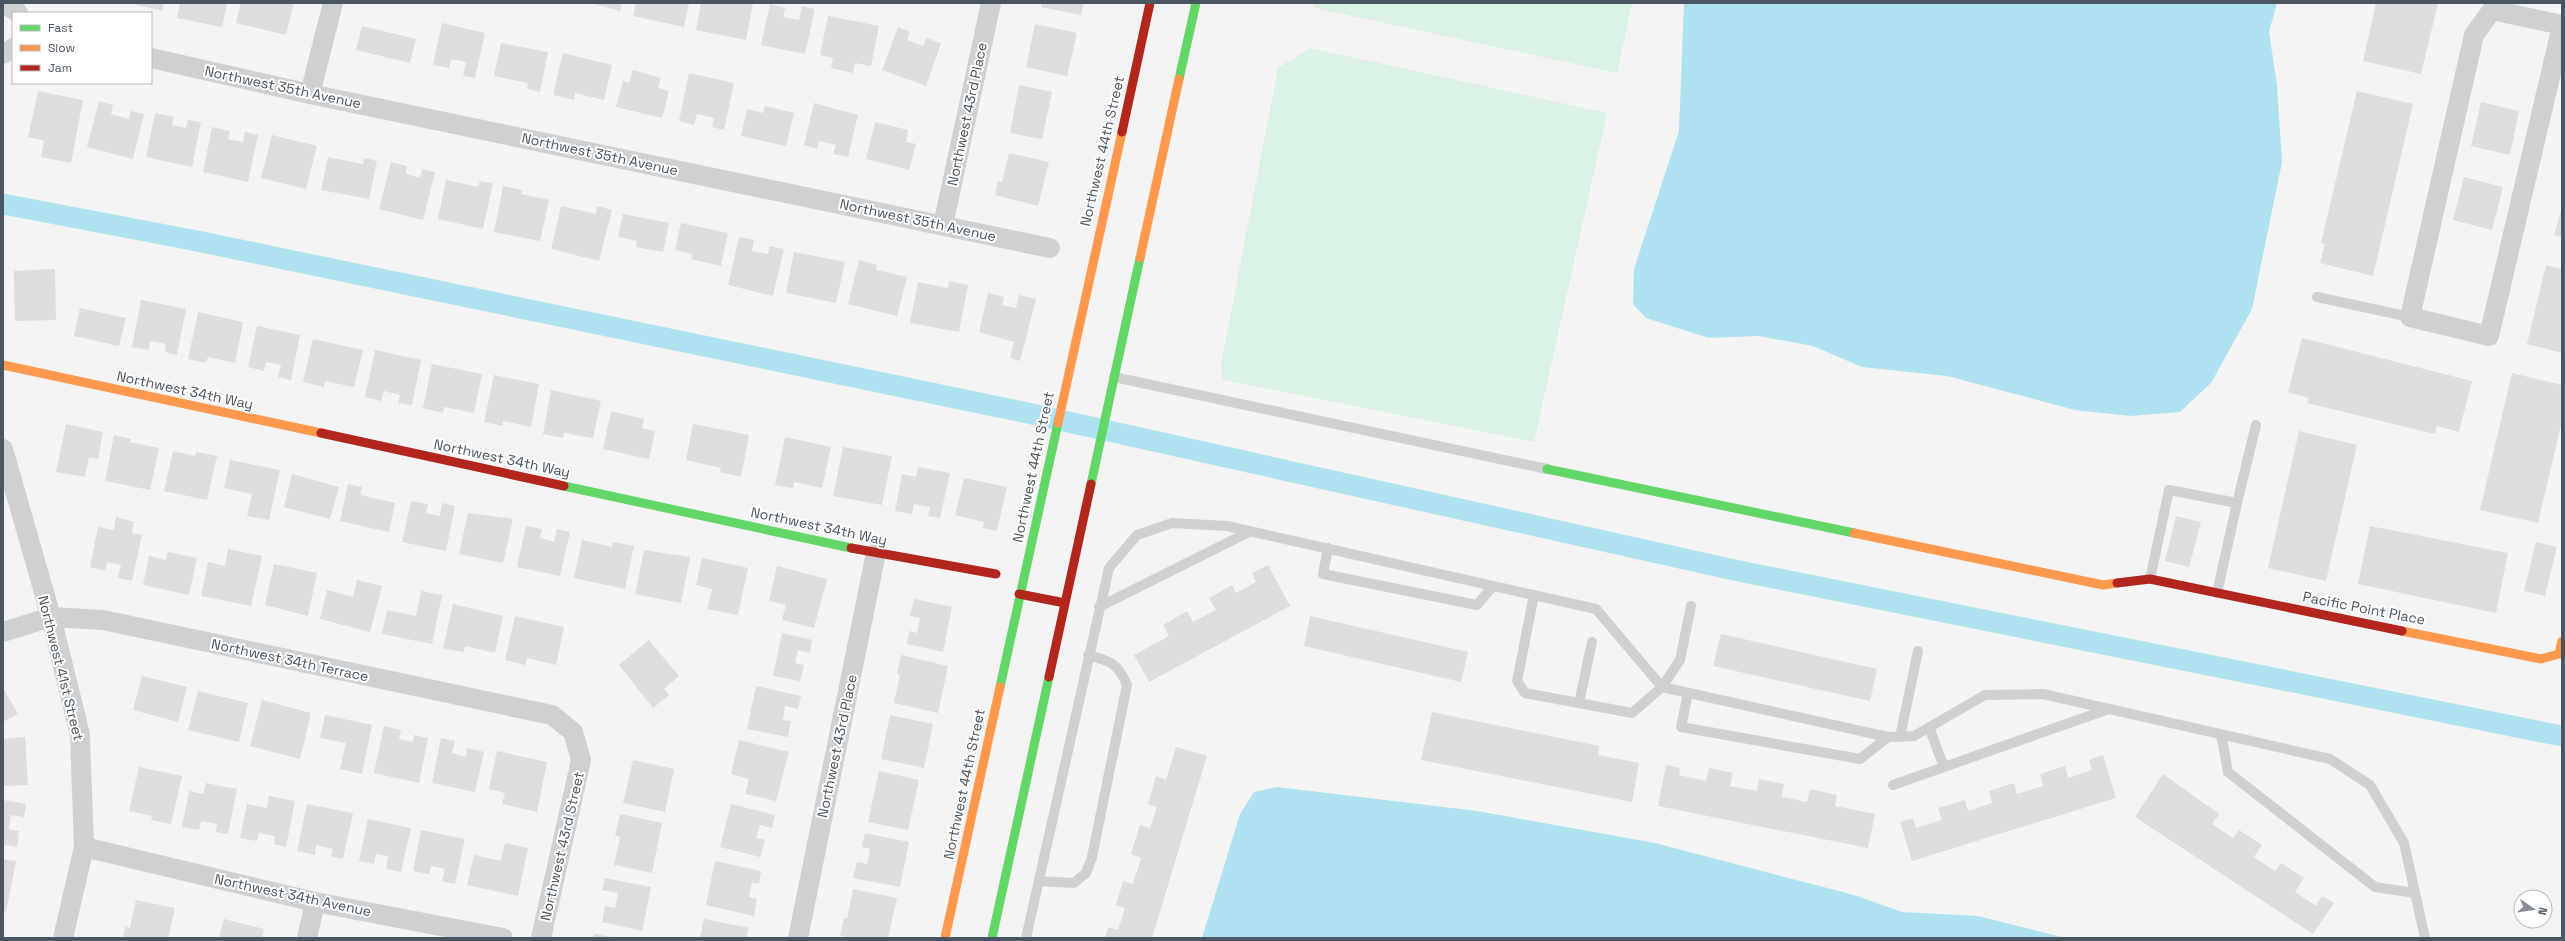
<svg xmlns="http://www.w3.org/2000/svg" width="2565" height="941" viewBox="0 0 2565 941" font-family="'Space Grotesk',sans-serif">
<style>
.green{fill:#d9f2e3}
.water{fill:#aee2f0}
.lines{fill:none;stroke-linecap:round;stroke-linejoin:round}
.canal{stroke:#aee2f0;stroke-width:21}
.building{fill:#ddddde}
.lane{stroke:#ced0d2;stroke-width:10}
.street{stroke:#ced0d2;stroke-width:20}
.fast{stroke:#63d668;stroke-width:9}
.slow{stroke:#ff974d;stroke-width:9}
.jam{stroke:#b3261e;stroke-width:9}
.labels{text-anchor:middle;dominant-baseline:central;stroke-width:4;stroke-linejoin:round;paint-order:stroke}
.street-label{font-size:14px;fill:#4a5661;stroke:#fff}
</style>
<rect width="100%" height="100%" fill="#f4f4f4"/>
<path class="green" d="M1312,3H1632L1617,73L1315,8Z
M1310,48L1607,113L1534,442L1223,380L1221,365L1278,68Z"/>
<path class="water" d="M1684,3H2277L2269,32L2277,85L2282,162L2252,309L2211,383L2180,412L2130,416L2075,410L1947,376L1862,367L1813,346L1759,336L1709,338L1646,318L1633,304L1634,269L1679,131Z
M1277,787L1477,811L1655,843L1854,895L1902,912L1978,916L2066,938H1202L1240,814L1254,792Z"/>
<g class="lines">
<path class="canal" d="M3,204L192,240L1023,412L1734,570L2562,736"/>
</g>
<path class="building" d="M129,3H164L162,11Z
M180,3H227L222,27L177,18Z
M241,3H294L286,35L236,23Z
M591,3H622L620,11Z
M636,3H689L684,27L633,16Z
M701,3H753L746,40L696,30Z
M1042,3H1084L1081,15L1041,7Z
M2376,3H2438L2421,74L2363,61Z
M770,4L785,8L783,17L799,20L802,6L815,9L805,54L761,45Z
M828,16L879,26L871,66L855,63L853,73L831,68L833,58L820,55Z
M442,23L485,33L475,78L463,76L466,62L451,59L449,68L433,65Z
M1035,24L1077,33L1067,76L1026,67Z
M362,26L416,39L410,63L356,50Z
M898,27L910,32L907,40L923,46L926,38L941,43L926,86L882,70Z
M501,43L548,52L540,92L527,89L528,83L494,76Z
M563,53L612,65L604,100L575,93L574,100L553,95Z
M633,70L661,78L658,88L669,91L662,118L616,107L623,81L629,83Z
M689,73L734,83L724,130L712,127L714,118L697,114L694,125L679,121Z
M1019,85L1052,92L1042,139L1010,133Z
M38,91L83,100L71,163L41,157L44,141L28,137Z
M2357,91L2413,104L2373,276L2320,263L2325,244L2321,243Z
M99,101L113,105L111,114L129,119L131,111L144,114L133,159L87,147Z
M2481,102L2519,111L2510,155L2471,146Z
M814,103L858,115L848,157L833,154L836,145L819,141L817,149L804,145Z
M765,106L794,113L786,146L741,136L747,109L763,113Z
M155,113L174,117L172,125L186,128L188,120L201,122L192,167L146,157Z
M875,122L908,130L906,142L916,144L909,170L866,159Z
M212,127L230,131L228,139L243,142L245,132L258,135L248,182L203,172Z
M272,135L317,146L306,189L261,178Z
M1009,153L1049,162L1038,206L995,195L998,181L1002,182Z
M328,157L363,164L364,158L377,161L369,199L321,190Z
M391,162L407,166L406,174L420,178L422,169L435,172L423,220L379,209Z
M2464,177L2503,187L2492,230L2453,220Z
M446,180L478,187L480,181L493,183L483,229L438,219Z
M503,186L522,190L521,194L549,200L540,241L494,232Z
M561,206L596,214L597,206L612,210L599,261L551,249Z
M2562,207V237L2554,235Z
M623,214L669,223L663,252L636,247L637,241L618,237Z
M681,223L728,233L721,266L691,259L692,254L675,250Z
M739,237L754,240L752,251L768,254L770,246L784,249L773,296L728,285Z
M794,252L845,262L836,303L786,293Z
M859,260L877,265L876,270L907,277L897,316L848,304Z
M2546,265L2562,269V353L2527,344Z
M55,269L56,320L15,321L14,271Z
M949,281L968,285L959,332L910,323L918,282L948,288Z
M988,293L1004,297L1002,305L1016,308L1019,295L1036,299L1020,361L1010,358L1014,342L979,332Z
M141,300L186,309L177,355L165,352L166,344L150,341L149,350L132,347Z
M80,308L126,318L119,346L74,336Z
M198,312L243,322L235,363L208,357L206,363L188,359Z
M257,326L300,335L291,380L278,377L281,365L266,362L264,371L248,367Z
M2302,338L2472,381L2459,432L2437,426L2435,434L2307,403L2309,398L2288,392Z
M313,339L363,350L354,387L325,381L324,387L303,382Z
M375,350L421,360L412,405L398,403L400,395L384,391L381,401L365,397Z
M432,364L482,374L474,413L444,407L443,413L423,408Z
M2512,373L2562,385V421L2538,523L2480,510Z
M494,375L539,384L531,427L503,421L502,426L484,422Z
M551,390L601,401L593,438L564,433L563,438L543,434Z
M611,411L644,419L642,428L655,431L649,459L603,449Z
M66,424L103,432L98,459L89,457L85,477L56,472Z
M693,424L749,435L741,477L720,472L721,468L686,460Z
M2299,431L2357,445L2326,581L2268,568Z
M114,435L131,439L130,442L159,448L150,490L105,481Z
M785,437L831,447L822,488L794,482L793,488L775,485Z
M843,447L892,456L882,505L833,496Z
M173,451L195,456L196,452L217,456L207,500L164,491Z
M230,460L280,470L269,520L247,516L252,494L224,488Z
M918,467L950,473L940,518L928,516L930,507L914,504L912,514L895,511L902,474L916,477Z
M292,474L339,487L330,519L284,507Z
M964,478L1007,487L997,531L983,528L984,522L955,515Z
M348,484L362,487L360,495L395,503L389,532L340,521Z
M411,501L428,504L426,513L440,516L442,503L455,506L446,551L402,542Z
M468,513L513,519L503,563L459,554Z
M2176,516L2201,522L2189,567L2165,561Z
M116,517L134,522L132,533L142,535L132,581L118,578L121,565L107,562L105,571L90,567L98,527L114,530Z
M526,526L542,529L540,538L554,542L557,529L570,532L560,576L517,567Z
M2370,526L2508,553L2496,613L2358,584Z
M582,540L612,547L613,542L634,546L625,589L574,578Z
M2536,542L2557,547L2545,596L2524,591Z
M228,549L262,556L251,606L201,596L208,562L225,566Z
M644,550L690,557L681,603L635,594Z
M168,552L197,558L189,595L143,585L149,556L166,560Z
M702,558L748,568L738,615L707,609L712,589L696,585Z
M274,564L317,573L308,616L265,605Z
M1268,565L1290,606L1149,682L1134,655L1169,636L1163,625L1187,611L1193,622L1216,610L1209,598L1232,585L1236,593L1256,582L1252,573Z
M777,566L827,579L814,628L782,620L786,605L769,601Z
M357,580L382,586L370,632L320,619L327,590L353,597Z
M421,591L442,595L432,644L382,634L387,610L416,616Z
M914,599L952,607L943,652L907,644L909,631L917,633L920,618L910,616Z
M453,604L503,616L495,653L465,646L464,652L443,648Z
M515,616L564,627L556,665L527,658L525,665L505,660Z
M1310,616L1468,652L1461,682L1304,646Z
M782,633L812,640L810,653L798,650L795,663L804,665L800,681L773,676Z
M1721,634L1877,669L1870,701L1713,666Z
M649,640L679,676L664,689L669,695L653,708L619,665Z
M901,655L948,666L938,713L894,703L900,675L897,674Z
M142,676L187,687L178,722L133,710Z
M756,686L801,696L798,709L785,706L783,720L791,721L788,737L747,729Z
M3,688L18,714L3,722Z
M198,691L248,703L239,742L188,730Z
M262,700L311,713L300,759L250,746Z
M1432,712L1599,746L1598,755L1639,763L1632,802L1421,760Z
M325,715L372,725L362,774L340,769L346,743L320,738Z
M890,715L933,724L924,768L881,759Z
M384,726L401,730L399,739L413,742L414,735L428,738L419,783L374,773Z
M25,737L28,785L3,786V739Z
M441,738L455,741L452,753L466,757L467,748L484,752L475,792L432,783Z
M739,740L789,752L776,801L745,794L749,779L731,774Z
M1176,747L1207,756L1152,938H1105L1108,927L1118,930L1125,908L1116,905L1123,881L1133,884L1141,858L1131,854L1140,825L1150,828L1157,807L1148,804L1156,776L1166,780Z
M497,751L547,762L537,812L502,804L505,793L489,789Z
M2103,755L2116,798L1912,861L1900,822L1913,818L1916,828L1942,820L1938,808L1965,800L1968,811L1992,803L1989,791L2014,783L2017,794L2043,786L2040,774L2065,766L2068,778L2092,770L2089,760Z
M633,760L674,769L665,812L623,803Z
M1666,765L1680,768L1679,775L1706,781L1709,768L1733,773L1730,786L1757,791L1759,779L1784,784L1782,797L1807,802L1810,789L1837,795L1835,806L1875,814L1868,848L1658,806Z
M139,767L182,776L171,824L151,820L152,816L129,811Z
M879,771L919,780L908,830L868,822Z
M2163,774L2219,814L2212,824L2233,838L2239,830L2262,845L2254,857L2275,871L2281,863L2304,878L2295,892L2316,906L2322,896L2334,903L2313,934L2135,817Z
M206,783L237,789L228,834L216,832L217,824L201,821L199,830L182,827L189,791L203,794Z
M269,796L295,801L286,847L274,844L275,836L259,833L257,841L240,838L247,804L267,808Z
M3,800L26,804L24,817L11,815L9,829L19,831L17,847L3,845Z
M307,804L353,813L343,859L331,856L333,849L316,845L315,855L297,851Z
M731,804L775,815L772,828L760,825L756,838L765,840L760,857L720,847Z
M620,814L662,823L652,873L614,865L620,837L615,836Z
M368,819L411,828L401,872L386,869L388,856L376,854L374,864L359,861Z
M421,830L465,839L455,884L442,881L445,869L431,866L429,874L413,871Z
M865,833L909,842L900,887L853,878L857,862L867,864L870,849L862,847Z
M505,843L528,848L518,896L467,885L474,855L501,861Z
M3,859L16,861L6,912L3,911Z
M715,861L761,871L759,884L752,883L749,897L757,899L754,916L706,905Z
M605,878L651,887L642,931L602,922L605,906L615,908L618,893L602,890Z
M853,889L897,898L888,938H852L840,936L844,918L847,919Z
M136,900L175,908L168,938H123L125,927L130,928Z
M224,919L264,929L262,938H219Z
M704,919L749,928L746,938H700Z
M594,934L612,937V938H593Z"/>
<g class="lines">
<path class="lane" d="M2317,297L2410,317
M1114,377L1547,469
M2237,503L2256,425
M1328,548L1323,574L1477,605L1493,586
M2150,579L2169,490L2237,503L2217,593
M1534,595L1517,681L1525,693L1632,713L1662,687L1680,660L1691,606
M1099,607L1251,531
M1688,693L1681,727L1860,759L1888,737
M1579,703L1592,642
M1929,727L1944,767L2109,709
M2221,734L2228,772L2375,887L2415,893
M1900,737L1918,651
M1893,785L1944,767
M1039,881L1074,883L1086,873L1092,857L1127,685C1118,663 1110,661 1088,655
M1026,938L1109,568L1137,535L1172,523L1227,526L1596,609L1662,687L1888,737L1914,736L1985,695L2043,694L2330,759L2370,785L2404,843L2425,938"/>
<path class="street" d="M5,3L18,13
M2562,25L2492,10L2474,35L2410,317L2489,336L2562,26
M3,54L13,48
M151,58L310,94L1050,248
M310,94L333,3
M943,225L991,3
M3,449L51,617L80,735L84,847L63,938
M3,632L51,617L103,620L552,715L573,732L581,760L541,938
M84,847L315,902L503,938
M307,938L315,902
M798,938L876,553"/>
<path class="fast" d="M1179,79L1196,3
M1547,469L1854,533
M1091,484L1140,258
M564,486L851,548
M1000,687L1058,423
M992,938L1049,677"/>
<path class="slow" d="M1140,258L1179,79
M3,365L321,433
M1058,423L1122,132
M1854,533L2103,585L2117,583
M2402,631L2541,659L2559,654L2562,641
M945,938L1000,687"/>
<path class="jam" d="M1122,132L1150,3
M321,433L564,486
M851,548L996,574
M2117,583L2150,579L2402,631
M1019,594L1065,603
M1049,677L1091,484"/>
</g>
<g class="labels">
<g class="street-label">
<text transform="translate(283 87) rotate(12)">Northwest 35th Avenue</text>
<text transform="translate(967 114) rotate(-78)">Northwest 43rd Place</text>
<text transform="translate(1102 151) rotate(-77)">Northwest 44th Street</text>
<text transform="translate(600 154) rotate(12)">Northwest 35th Avenue</text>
<text transform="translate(918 220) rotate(12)">Northwest 35th Avenue</text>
<text transform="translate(185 390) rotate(12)">Northwest 34th Way</text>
<text transform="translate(502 458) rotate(12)">Northwest 34th Way</text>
<text transform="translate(1033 467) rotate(-78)">Northwest 44th Street</text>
<text transform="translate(819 526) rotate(12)">Northwest 34th Way</text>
<text transform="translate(2364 608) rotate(11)">Pacific Point Place</text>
<text transform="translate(290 660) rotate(12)">Northwest 34th Terrace</text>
<text transform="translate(61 668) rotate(76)">Northwest 41st Street</text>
<text transform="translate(837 746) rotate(-78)">Northwest 43rd Place</text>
<text transform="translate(964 784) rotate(-78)">Northwest 44th Street</text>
<text transform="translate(562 846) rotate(-77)">Northwest 43rd Street</text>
<text transform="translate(293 895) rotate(12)">Northwest 34th Avenue</text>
</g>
</g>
<rect width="2565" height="941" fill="none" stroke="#4a5661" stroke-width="8"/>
<rect x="12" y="12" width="140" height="72" fill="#ffffff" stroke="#b7bbc0"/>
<rect x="20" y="25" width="20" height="6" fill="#63d668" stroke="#b7bbc0"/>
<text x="48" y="32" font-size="12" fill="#4a5661">Fast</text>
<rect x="20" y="45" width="20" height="6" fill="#ff974d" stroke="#b7bbc0"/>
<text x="48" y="52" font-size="12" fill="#4a5661">Slow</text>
<rect x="20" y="65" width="20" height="6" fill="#b3261e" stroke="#b7bbc0"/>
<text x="48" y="72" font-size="12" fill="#4a5661">Jam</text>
<g transform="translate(2533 909) rotate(103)"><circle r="19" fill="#ffffff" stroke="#b7bbc0"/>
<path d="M0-3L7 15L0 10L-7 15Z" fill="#868d94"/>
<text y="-6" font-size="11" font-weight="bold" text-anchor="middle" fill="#4a5661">N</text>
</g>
</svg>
